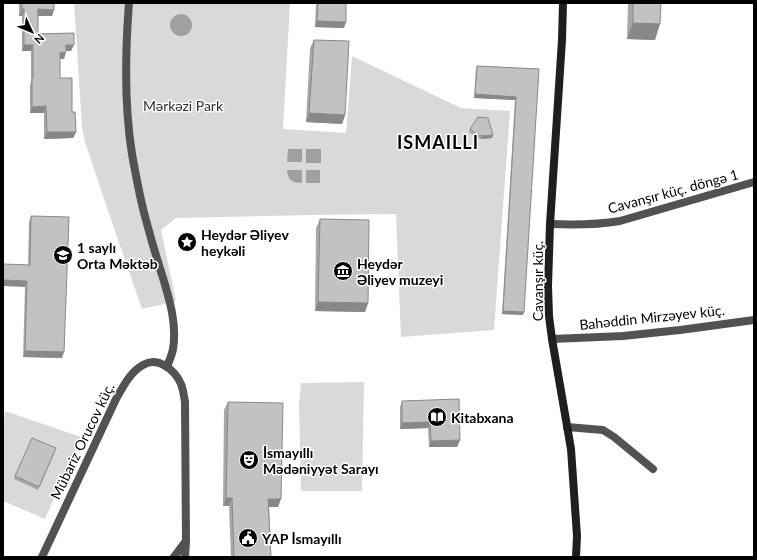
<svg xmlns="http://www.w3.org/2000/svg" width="757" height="560" viewBox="0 0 757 560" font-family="Lato,sans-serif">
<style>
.green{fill:#d9d9d9}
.water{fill:#a0a0a0}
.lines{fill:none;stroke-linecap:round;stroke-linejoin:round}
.pedestrian{stroke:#525252;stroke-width:8}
.minor{stroke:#525252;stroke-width:8}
.tertiary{stroke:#525252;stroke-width:8}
.secondary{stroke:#1f1f1f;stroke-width:8}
.wall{fill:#a7a7a7}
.shaded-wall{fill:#888}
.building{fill:#c2c2c2;stroke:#888}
.labels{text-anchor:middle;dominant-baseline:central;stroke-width:3;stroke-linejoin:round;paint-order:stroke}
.park-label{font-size:14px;fill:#303030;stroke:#fff}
.street-label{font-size:14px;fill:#000;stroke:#fff}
.poi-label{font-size:14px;font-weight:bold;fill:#000;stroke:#fff;text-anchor:start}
.district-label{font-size:18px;font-weight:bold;letter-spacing:1px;fill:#000;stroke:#fff}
</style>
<rect width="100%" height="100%" fill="#fff"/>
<path class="green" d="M74,3H290L283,129L346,133L348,109L352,56L461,108L510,111L494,330L401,337L396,214L311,215L176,218L161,230L176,301L142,309L105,202L85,142L82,127Z
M364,382L362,491H301L299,403L301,383Z
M5,411L81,437L45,519L3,501V429Z"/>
<path class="water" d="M170 25a11 11 0 1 1 22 0a11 11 0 1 1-22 0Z
M288,149H302V162H287Z
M306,149H321V163H306Z
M287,170H302V183C292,183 288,180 287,170Z
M306,170H320V183H306Z"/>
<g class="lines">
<path class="pedestrian" d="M129,3C125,54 124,104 132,154C136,176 140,199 146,220C151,239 157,259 163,278C170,301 177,325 173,349C172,355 169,361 167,367"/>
<path class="minor" d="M550,224C574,225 596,225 620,221L754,182
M552,339L623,336L680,330L754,320
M567,427L603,430L614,437L653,469"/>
<path class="tertiary" d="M42,557L116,399C123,387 130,372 143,365C158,356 175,370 181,384C183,389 184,396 185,402L186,541L185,557
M174,557L186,541"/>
<path class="secondary" d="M563,3L562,40L550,224L548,286L549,316L552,339L571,449L577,536L576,557"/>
</g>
<path class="wall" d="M19,3H56L54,4L52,16H38V34L71,51H66L64,59H60V78L72,112L76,132L73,138L44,139V113H30V85L31,81V51H22V16H19Z
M316,3H346L344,28L315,27Z
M628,3H661L655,40L627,39Z
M314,40L345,115L342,124L306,122L310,48Z
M477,66L539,69L523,315L502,314L515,100L474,98L476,69Z
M470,129L493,135L492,138L481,139L475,137L469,132Z
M31,216L62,358L23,357L25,287L28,265L29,222Z
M320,219L368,303L365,312L315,311L316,228Z
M402,401L460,440L457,447H429L428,428L400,429V407Z
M228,402L278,507H269L271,557H231L229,506H223L224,410Z
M55,452L38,490L14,479L15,476Z"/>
<path class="shaded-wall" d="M22,9H24L22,16H19Z
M38,9L54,10L52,16H35Z
M317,21L346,22L344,28L315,27Z
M633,23L660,24L655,40L627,39Z
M24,45H33L31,51H22Z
M66,45H74L71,51H64Z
M66,52L64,59H58L60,53Z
M475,94L516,97L515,100L474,98Z
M46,106L44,113H30L32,107Z
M309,113L345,115L342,124L306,122Z
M47,132H76L73,138L44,139Z
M493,135L492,138L481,139L482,136Z
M3,280L27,281L25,287L3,286Z
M318,302L368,303L365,312L315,311Z
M503,311L524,312L523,315L502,314Z
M25,351L64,352L62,358L23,357Z
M430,422L428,428L400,429L402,423Z
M460,440L457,447H429L431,441Z
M226,498H232L229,506H223Z
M268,499H281L278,507H265Z"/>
<path class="building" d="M22,3H54V10L38,9V34L74,33V45H66V52L60,53V78H72V112H75L76,132H47L46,106L32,107V78H33V45H24V9H22Z
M318,3H346V22L317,21Z
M633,3H661L660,24L633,23Z
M314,40L349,41L345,115L309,113Z
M477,66L539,69L524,312L503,311L516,97L475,94Z
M478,117L488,118L493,135L482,136L476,134L470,129Z
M31,216L69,217L64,352L25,351L27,281L3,280V264L30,265Z
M320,219L369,220L368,303L318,302Z
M459,399L460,440L431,441L430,422L402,423V401Z
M228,402L283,403L281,499H268L271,557H234L232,498H226Z
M32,438L56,448L39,487L15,476Z"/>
<defs>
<symbol id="sight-disc" viewBox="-11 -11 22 22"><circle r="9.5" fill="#000" stroke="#fff"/><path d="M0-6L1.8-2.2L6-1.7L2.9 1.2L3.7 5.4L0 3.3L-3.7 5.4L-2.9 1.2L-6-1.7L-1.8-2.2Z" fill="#fff"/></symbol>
<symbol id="school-disc" viewBox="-11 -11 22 22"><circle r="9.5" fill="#000" stroke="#fff"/><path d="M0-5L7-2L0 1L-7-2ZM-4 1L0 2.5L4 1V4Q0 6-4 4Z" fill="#fff"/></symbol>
<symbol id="museum-disc" viewBox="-11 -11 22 22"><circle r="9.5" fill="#000" stroke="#fff"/><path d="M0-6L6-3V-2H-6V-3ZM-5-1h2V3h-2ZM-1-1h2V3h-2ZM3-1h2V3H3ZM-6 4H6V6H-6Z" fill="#fff"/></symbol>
<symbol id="library-disc" viewBox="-11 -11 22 22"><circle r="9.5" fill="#000" stroke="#fff"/><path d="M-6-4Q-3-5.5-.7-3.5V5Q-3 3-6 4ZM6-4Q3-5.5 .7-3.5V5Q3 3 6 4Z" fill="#fff"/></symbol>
<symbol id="theatre-disc" viewBox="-11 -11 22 22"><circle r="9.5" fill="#000" stroke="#fff"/><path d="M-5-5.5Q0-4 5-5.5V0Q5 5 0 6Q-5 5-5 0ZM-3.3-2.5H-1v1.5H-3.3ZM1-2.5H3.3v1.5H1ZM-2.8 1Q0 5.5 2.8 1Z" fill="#fff"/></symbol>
<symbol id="civic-disc" viewBox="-11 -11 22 22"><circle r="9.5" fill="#000" stroke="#fff"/><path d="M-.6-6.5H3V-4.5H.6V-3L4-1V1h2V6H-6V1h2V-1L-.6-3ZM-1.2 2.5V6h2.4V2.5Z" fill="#fff"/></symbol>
</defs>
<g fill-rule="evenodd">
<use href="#sight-disc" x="176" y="231" width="22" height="22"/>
<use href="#school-disc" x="52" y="244" width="22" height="22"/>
<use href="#museum-disc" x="332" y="260" width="22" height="22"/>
<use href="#library-disc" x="426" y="406" width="22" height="22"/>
<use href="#theatre-disc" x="238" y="449" width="22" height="22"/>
<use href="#civic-disc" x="237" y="527" width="22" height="22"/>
</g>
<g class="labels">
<g class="park-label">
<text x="183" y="105">Mərkəzi Park</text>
</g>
<g class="street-label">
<text transform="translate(673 191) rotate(-15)">Cavanşır küç. döngə 1</text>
<text transform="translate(537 281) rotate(-90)">Cavanşır küç.</text>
<text transform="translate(652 317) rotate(-6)">Bahəddin Mirzəyev küç.</text>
<text transform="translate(82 441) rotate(-64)">Mübariz Orucov küç.</text>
</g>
<g class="poi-label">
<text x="201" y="234">Heydər Əliyev<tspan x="201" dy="16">heykəli</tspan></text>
<text x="77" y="247">1 saylı<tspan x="77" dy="16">Orta Məktəb</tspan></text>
<text x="357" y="263">Heydər<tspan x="357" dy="16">Əliyev muzeyi</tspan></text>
<text x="451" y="417">Kitabxana</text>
<text x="263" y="452">İsmayıllı<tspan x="263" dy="16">Mədəniyyət Sarayı</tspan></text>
<text x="262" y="538">YAP İsmayıllı</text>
</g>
<g class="district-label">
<text x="438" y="142">ISMAILLI</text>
</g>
</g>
<rect width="757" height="560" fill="none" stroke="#000000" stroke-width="8"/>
<g transform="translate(32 32) rotate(134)" stroke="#ffffff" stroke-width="3" paint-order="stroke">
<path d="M0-3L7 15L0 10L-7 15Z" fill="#000000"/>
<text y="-6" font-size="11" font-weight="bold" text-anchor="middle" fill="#000000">N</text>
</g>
</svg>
